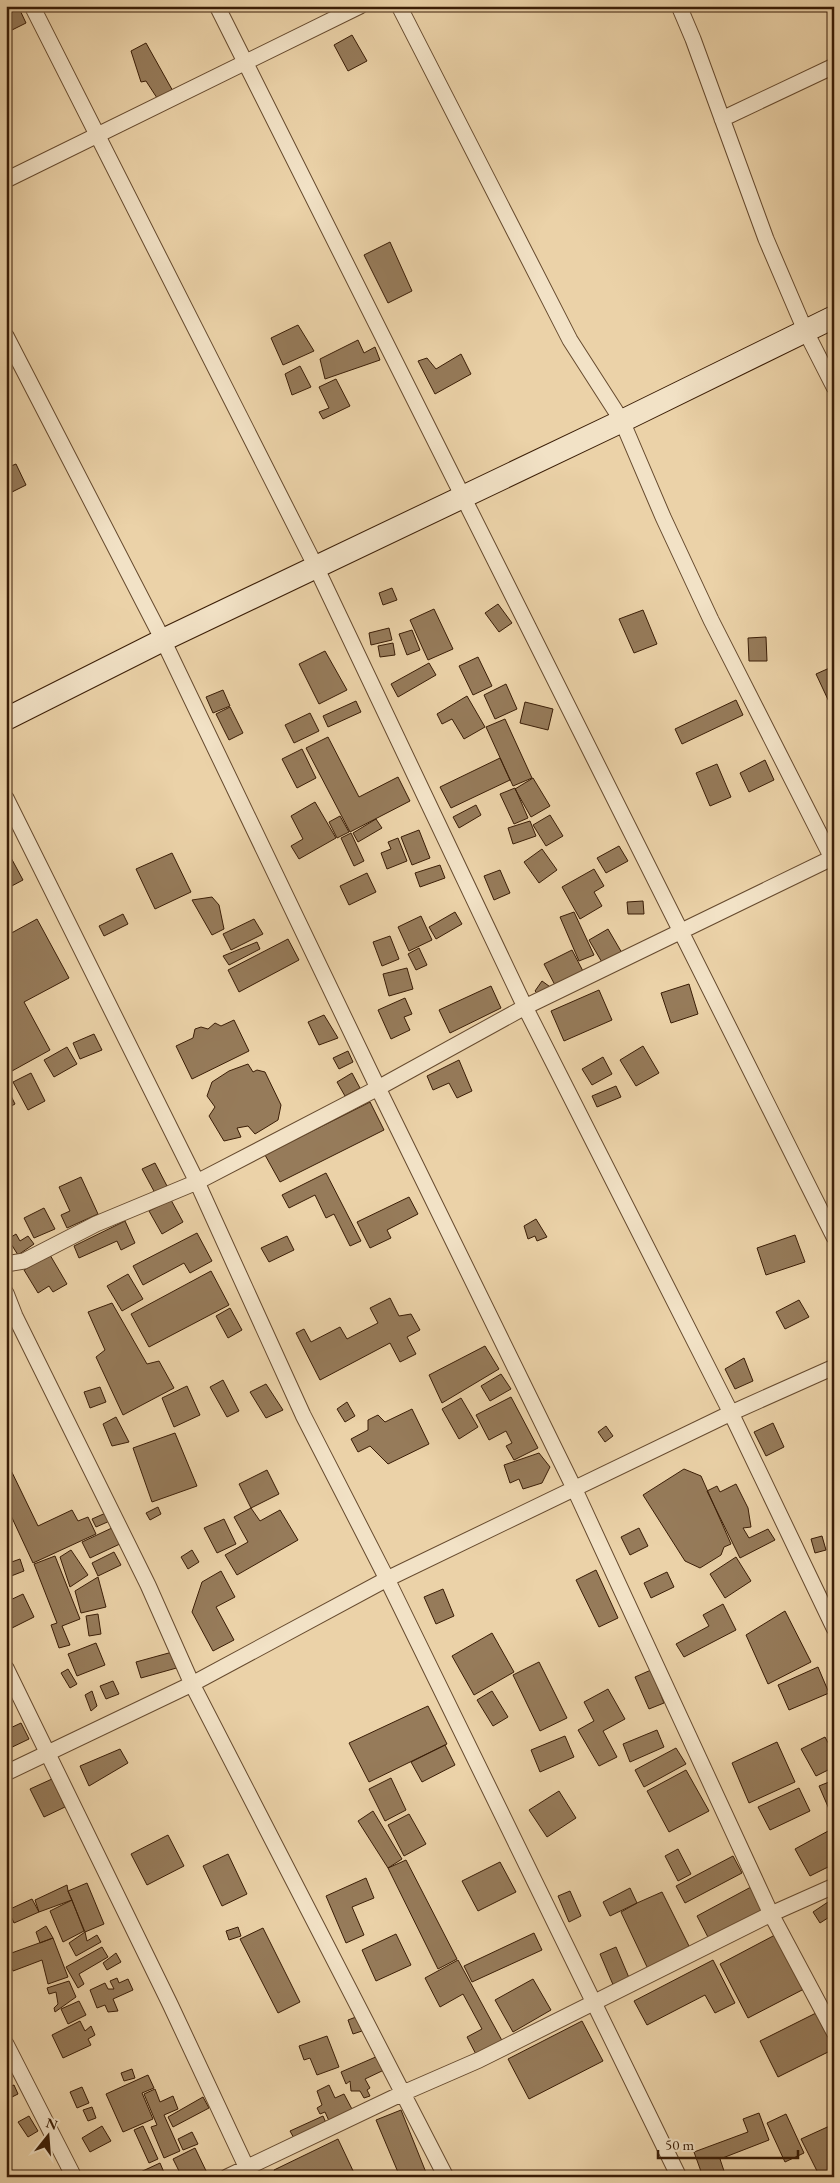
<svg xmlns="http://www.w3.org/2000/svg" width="840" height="2183" viewBox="0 0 840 2183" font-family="'EB Garamond',serif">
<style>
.building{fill:#967b5a;stroke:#3a1d06}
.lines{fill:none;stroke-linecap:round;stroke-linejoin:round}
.street-casing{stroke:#664a2e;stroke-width:17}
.secondary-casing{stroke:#3a1d06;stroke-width:24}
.street{stroke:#f2e2c6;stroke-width:15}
.secondary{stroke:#f2e2c6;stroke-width:22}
</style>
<rect width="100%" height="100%" fill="#ebd2a8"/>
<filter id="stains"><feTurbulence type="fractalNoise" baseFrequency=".004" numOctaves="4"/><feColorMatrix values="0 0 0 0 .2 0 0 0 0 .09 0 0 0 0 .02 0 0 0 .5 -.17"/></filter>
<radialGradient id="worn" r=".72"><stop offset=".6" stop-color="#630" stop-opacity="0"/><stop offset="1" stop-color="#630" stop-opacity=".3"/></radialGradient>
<path class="building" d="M18,6L26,23L6,33V12Z
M352,35L367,61L348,71L334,45Z
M146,43L174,93L159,101L146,81L141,82L131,51Z
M390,242L412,291L388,303L364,255Z
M298,325L314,351L283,365L271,338Z
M358,340L364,353L375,347L380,360L325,379L320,359Z
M461,354L471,374L435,394L418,361L427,358L436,369Z
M300,366L311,387L292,395L285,374Z
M336,379L350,406L323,419L319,412L329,408L319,387Z
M16,464L26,485L6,495V468Z
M392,588L397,600L383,605L379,593Z
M498,604L512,623L499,632L485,613Z
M434,609L453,649L428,660L410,620Z
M643,610L657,644L634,653L619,619Z
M389,628L392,640L371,645L369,633Z
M412,630L420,650L407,655L399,634Z
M766,637L767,661H749L748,638Z
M393,643L395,655L380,657L378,646Z
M325,651L347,690L319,704L299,664Z
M478,657L492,686L473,695L459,666Z
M429,663L436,675L398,697L391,684Z
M834,666V705L831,706L816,674Z
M506,684L517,709L495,719L484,695Z
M223,690L230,706L213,713L206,697Z
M467,696L485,727L464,739L452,719L442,724L437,714Z
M736,700L743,715L682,744L675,729Z
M356,701L361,712L328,727L323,716Z
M525,702L553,709L548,730L520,723Z
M230,707L243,733L229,740L216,714Z
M310,713L319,731L294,743L285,725Z
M505,719L532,778L513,786L486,727Z
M328,737L359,797L398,777L410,801L350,832L306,748Z
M302,749L316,778L297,788L282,759Z
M500,758L510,780L451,808L440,787Z
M765,760L774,780L749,792L740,773Z
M717,764L731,797L710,806L696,773Z
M533,778L550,806L531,817L515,789Z
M515,788L528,818L514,824L500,794Z
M315,802L336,838L299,859L291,846L303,839L291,816Z
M476,805L481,815L459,828L453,817Z
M550,815L563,836L546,846L533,825Z
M340,816L349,832L337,838L329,822Z
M376,819L382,828L358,842L353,833Z
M530,821L536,836L513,844L508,828Z
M419,830L430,858L412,865L401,837Z
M351,833L364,861L354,866L341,838Z
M398,838L407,861L387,869L381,853L391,849L388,842Z
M619,846L628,861L606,873L597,858Z
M542,849L557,870L539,883L524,862Z
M172,853L191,892L155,909L136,869Z
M9,854L23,880L6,889V855Z
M440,865L445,878L420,887L415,873Z
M594,869L604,886L594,892L602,906L580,919L562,887Z
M500,870L510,893L494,900L484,876Z
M367,873L376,892L349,905L340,886Z
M212,897L219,905L224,929L212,935L192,900Z
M643,901L644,914H628L627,902Z
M455,912L462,924L436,939L429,927Z
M574,912L594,955L579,961L560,917Z
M123,914L128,924L104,936L99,926Z
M421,916L432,940L409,951L398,927Z
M37,919L69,978L24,1002L50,1050L12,1071L6,1061V936Z
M254,919L263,934L231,950L223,934Z
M608,929L622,953L603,964L589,940Z
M390,936L399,959L382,966L373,942Z
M288,939L299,960L239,992L228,970Z
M257,942L260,949L229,965L223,956Z
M419,948L427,965L416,970L408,954Z
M572,950L584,973L556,987L544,964Z
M407,968L413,989L389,996L383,974Z
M542,981L553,989L540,996L535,991Z
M689,984L698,1014L671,1023L661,993Z
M491,986L501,1008L450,1033L439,1010Z
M599,990L612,1020L564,1041L551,1011Z
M405,998L412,1014L404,1017L410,1030L391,1039L378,1010Z
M324,1015L338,1038L319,1045L308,1022Z
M234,1020L249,1051L192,1079L176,1046L193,1038L195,1029L201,1027L208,1029L215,1023L221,1026Z
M94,1034L102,1050L80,1059L73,1043Z
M643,1046L659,1073L636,1086L620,1060Z
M67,1047L77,1064L54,1077L44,1060Z
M348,1051L353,1062L339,1069L333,1058Z
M603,1057L612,1074L592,1085L582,1069Z
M459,1060L472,1091L457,1098L449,1083L433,1090L427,1076Z
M248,1064L253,1072L257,1070L265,1072L281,1105L278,1120L255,1134L248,1126L237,1128L241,1137L224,1141L209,1116L215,1107L207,1096L212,1082L229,1071Z
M31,1073L45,1101L28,1110L13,1082Z
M352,1073L360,1088L345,1096L337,1082Z
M6,1086L15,1104L6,1109Z
M616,1086L621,1097L597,1107L592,1096Z
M370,1102L384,1130L280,1182L265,1155Z
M155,1163L167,1186L155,1193L142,1169Z
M326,1173L361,1241L350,1246L334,1214L326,1218L315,1195L289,1208L282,1195Z
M81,1177L98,1214L67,1228L61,1215L70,1211L59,1187Z
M409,1197L418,1214L387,1230L391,1238L370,1248L357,1222Z
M171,1200L183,1222L162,1234L149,1211Z
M44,1208L55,1229L34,1238L24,1218Z
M536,1219L547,1237L537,1241L535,1236L528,1239L524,1226Z
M125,1221L135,1243L121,1250L117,1241L79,1258L74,1246Z
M197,1233L212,1261L190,1273L184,1263L143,1285L133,1266Z
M16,1234L20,1241L28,1236L34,1244L18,1255L8,1239Z
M795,1235L805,1262L766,1275L757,1248Z
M287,1236L294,1250L269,1262L261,1248Z
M50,1255L67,1284L53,1292L49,1286L38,1293L24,1270Z
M211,1271L229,1305L149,1347L131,1314Z
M128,1274L143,1299L122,1311L107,1286Z
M390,1298L399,1316L411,1314L420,1330L407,1337L416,1354L400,1362L390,1343L320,1380L296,1333L304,1329L311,1342L340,1327L347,1339L378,1323L370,1308Z
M799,1300L809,1317L785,1329L776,1312Z
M112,1303L147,1364L159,1361L174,1388L123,1415L96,1357L105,1350L88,1312Z
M230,1308L242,1330L228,1338L216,1316Z
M485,1346L499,1369L442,1403L429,1375Z
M744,1358L753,1381L735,1389L725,1369Z
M501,1374L511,1389L490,1401L481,1386Z
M223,1380L239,1411L227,1417L210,1387Z
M266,1384L283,1410L266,1418L250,1392Z
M187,1386L200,1415L174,1427L162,1398Z
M100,1387L106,1402L90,1408L84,1392Z
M511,1397L538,1448L514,1460L506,1446L512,1443L506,1431L489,1440L476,1415Z
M461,1398L478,1427L459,1439L442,1409Z
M347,1402L355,1416L345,1422L337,1409Z
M412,1409L429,1444L388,1464L370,1446L358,1452L351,1439L368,1430V1420L378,1415L385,1422Z
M116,1417L129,1442L112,1446L103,1424Z
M773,1423L784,1447L766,1456L754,1432Z
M606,1426L613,1436L605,1442L598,1432Z
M175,1433L197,1486L152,1502L133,1448Z
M539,1453L550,1467L542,1483L523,1489L519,1479L510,1483L504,1465Z
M6,1460L38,1526L72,1510L78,1521L88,1517L96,1534L33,1563L6,1505Z
M684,1469L701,1476L731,1544L724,1547L721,1555L700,1568L685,1561L643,1495Z
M267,1470L279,1494L251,1508L239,1484Z
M736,1484L748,1508L751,1527L743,1528L749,1538L768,1529L775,1540L740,1558L707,1491L717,1486L720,1492Z
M158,1507L161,1514L150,1520L146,1513Z
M251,1508L260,1521L280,1510L298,1540L237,1575L225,1555L248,1542L234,1517Z
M108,1512L112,1520L96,1527L92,1519Z
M224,1519L236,1544L217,1553L204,1528Z
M114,1527L122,1543L90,1558L82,1542Z
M639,1528L648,1546L630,1555L621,1537Z
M822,1536L826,1550L815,1553L811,1539Z
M71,1550L88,1575L70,1587L60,1557Z
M192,1550L199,1562L188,1569L181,1557Z
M114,1552L121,1565L98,1576L92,1563Z
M55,1556L80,1619L62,1626L70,1645L59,1648L51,1625L57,1623L34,1564Z
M736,1557L751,1581L725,1598L710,1574Z
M20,1559L24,1571L6,1578V1564Z
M596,1570L618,1618L599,1627L576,1580Z
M221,1571L235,1597L216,1607L234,1640L213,1651L192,1612L202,1582Z
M667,1572L674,1587L651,1598L644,1583Z
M98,1577L106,1607L81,1613L75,1591Z
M443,1589L454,1616L436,1624L424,1597Z
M23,1594L34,1617L12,1628L6,1616V1602Z
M723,1604L736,1630L684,1657L676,1644L709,1626L703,1615Z
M785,1611L811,1662L768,1684L746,1635Z
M98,1614L101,1634L89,1636L86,1616Z
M492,1633L514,1672L474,1695L452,1656Z
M96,1643L105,1665L77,1676L68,1654Z
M176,1651L180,1667L141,1678L136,1662Z
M539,1662L567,1718L540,1731L513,1675Z
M818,1667L829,1693L789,1710L778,1685Z
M68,1669L77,1684L70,1688L61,1673Z
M651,1670L664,1703L649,1709L635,1677Z
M113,1681L119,1694L106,1699L100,1686Z
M608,1689L625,1719L603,1731L617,1757L599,1766L578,1730L594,1721L584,1702Z
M92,1691L97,1706L91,1711L85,1695Z
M492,1691L508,1717L493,1726L477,1700Z
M428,1706L447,1744L369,1782L349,1743Z
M21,1723L29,1739L6,1750V1730Z
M657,1730L664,1747L630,1762L623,1744Z
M565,1736L574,1757L540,1772L531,1750Z
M825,1737L834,1754V1767L816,1776L801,1749Z
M777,1742L795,1782L749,1803L732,1763Z
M445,1745L455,1765L422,1782L411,1762Z
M676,1748L686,1764L644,1787L635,1770Z
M120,1749L128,1763L89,1786L80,1766Z
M686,1770L709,1811L669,1832L647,1791Z
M391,1778L406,1810L385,1821L369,1789Z
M52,1779L65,1807L44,1817L30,1789Z
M834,1780V1807L829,1809L819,1786Z
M799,1788L810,1811L770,1830L758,1807Z
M559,1791L576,1818L547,1837L529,1810Z
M373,1811L402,1859L388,1868L358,1821Z
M409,1814L426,1844L404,1856L388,1825Z
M830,1830L834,1838V1864L810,1876L795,1849Z
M168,1835L184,1866L147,1885L131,1854Z
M678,1849L691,1874L678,1881L665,1856Z
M228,1854L247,1894L222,1906L203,1866Z
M733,1856L742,1873L685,1903L676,1886Z
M406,1860L457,1959L438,1969L388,1868Z
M500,1862L516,1892L478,1911L462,1881Z
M366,1878L374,1898L352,1907L364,1935L346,1943L326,1896Z
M87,1883L104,1924L85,1932L68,1891Z
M67,1885L68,1891L72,1900L39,1912L35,1900Z
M751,1887L764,1913L710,1941L697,1916Z
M630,1888L637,1903L610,1916L603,1902Z
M570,1891L581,1916L569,1922L558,1896Z
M662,1892L690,1948L648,1969L621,1912L637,1903Z
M834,1898V1914L820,1923L813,1912Z
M32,1899L39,1912L14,1923L8,1910Z
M72,1900L84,1931L63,1942L50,1911Z
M46,1926L53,1938L40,1943L36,1932Z
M238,1927L241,1936L229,1940L226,1931Z
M263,1928L300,2002L278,2013L240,1939Z
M85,1932L87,1941L97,1935L101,1942L76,1956L69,1943Z
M534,1933L542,1950L472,1982L464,1966Z
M396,1934L411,1965L376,1981L362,1950Z
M775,1935L804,1989L748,2018L720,1964Z
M53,1938L68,1977L48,1984L42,1960L13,1971L6,1955Z
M102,1947L108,1957L79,1974L84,1984L78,1988L66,1967Z
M616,1947L630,1980L614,1987L600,1954Z
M116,1953L121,1962L107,1970L103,1963Z
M458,1960L505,2046L479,2060L467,2037L482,2029L463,1994L440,2007L425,1978Z
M713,1960L735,2003L715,2013L705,1995L647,2025L634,2001Z
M117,1978L119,1983L128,1979L133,1990L113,1999L118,2011L108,2012L105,2005L97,2008L90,1990L105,1983L108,1989H114L110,1981Z
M533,1979L551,2010L513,2032L495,2000Z
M69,1981L76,1997L55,2012L54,2008L58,2004L56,1992L49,1994L47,1988Z
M79,2001L86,2015L68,2024L61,2009Z
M818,2012L834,2043V2049L778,2077L760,2041Z
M356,2017L362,2031L353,2034L348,2020Z
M80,2021L85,2031L91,2026L95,2035L88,2039L91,2045L63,2058L52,2035Z
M582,2021L603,2061L529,2099L508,2059Z
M327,2036L339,2067L317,2075L310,2058L304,2060L299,2046Z
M378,2056L384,2070L365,2079L370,2088L367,2090L370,2096L364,2098L360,2091H351L350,2081L346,2084L341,2072Z
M132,2069L135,2078L124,2081L121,2073Z
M148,2075L154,2088L142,2093L153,2119L123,2132L106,2094Z
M14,2085L18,2094L6,2100V2088Z
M329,2085L335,2098L344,2094L353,2111L330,2123L325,2112L320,2114L317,2108L322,2105L317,2091Z
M82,2087L89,2103L77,2108L70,2092Z
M155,2089L160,2102L173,2096L178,2109L164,2115L180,2151L164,2158L151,2127L157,2125L144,2094Z
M203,2097L209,2108L173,2127L168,2117Z
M92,2107L96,2118L88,2121L83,2110Z
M401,2110L427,2175L422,2177H400L376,2120Z
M759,2113L769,2140L720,2159L726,2177H703L694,2152L748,2132L743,2119Z
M786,2114L804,2153L785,2162L767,2123Z
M29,2116L38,2131L28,2137L18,2122Z
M323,2116L327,2125L295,2140L290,2131Z
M834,2124V2177H820L801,2139Z
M102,2126L111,2141L90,2152L82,2138Z
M143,2126L158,2159L149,2163L134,2130Z
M192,2132L198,2144L183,2150L178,2139Z
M338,2139L356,2177H277L274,2170Z
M195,2148L209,2177H182L173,2159Z
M160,2163L166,2177H135L134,2175Z"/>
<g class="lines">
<defs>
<path id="street" d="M32,6L316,567L525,1007L731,1413L834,1628
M217,6L834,1237
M399,6L570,340L622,421L663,517L711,620L834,862
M679,6L693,39L766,239L805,330L834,387
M722,119L834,66
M6,180L360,6
M6,336L163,640L378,1088L575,1490L771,1914L834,2032
M6,798L197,1182L303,1415L387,1579L679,2177
M6,1264L24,1261L96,1224L197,1182L378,1088L525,1007L834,857
M6,1293L15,1316L148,1585L192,1684L446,2177
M6,1668L170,2004L251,2177
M6,1773L192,1684L387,1579L731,1413L834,1367
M6,2044L74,2177
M227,2177L401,2094L479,2060L771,1914L834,1886"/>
<path id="secondary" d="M6,719L163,640L622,421L834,317"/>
</defs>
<use href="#street" class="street-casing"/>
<use href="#secondary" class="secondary-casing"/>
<use href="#street" class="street"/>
<use href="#secondary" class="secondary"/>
</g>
<rect width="840" height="2183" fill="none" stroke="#ebd2a8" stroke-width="25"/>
<rect x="8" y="8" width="825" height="2168" fill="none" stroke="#3a1d06" stroke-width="2.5"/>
<rect x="12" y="12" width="815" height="2158" fill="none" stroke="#3a1d06"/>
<g transform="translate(48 2136) rotate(17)" stroke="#f2e2c6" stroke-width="4" paint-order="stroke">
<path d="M0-4L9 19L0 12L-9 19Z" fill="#3a1d06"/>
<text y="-8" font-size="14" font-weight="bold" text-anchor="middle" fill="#3a1d06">N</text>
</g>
<path d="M658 2150v8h140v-8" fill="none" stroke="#3a1d06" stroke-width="2.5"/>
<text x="665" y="2150" font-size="15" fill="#3a1d06" stroke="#f2e2c6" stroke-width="4" paint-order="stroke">50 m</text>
<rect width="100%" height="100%" filter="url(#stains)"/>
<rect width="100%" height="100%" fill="url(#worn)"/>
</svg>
